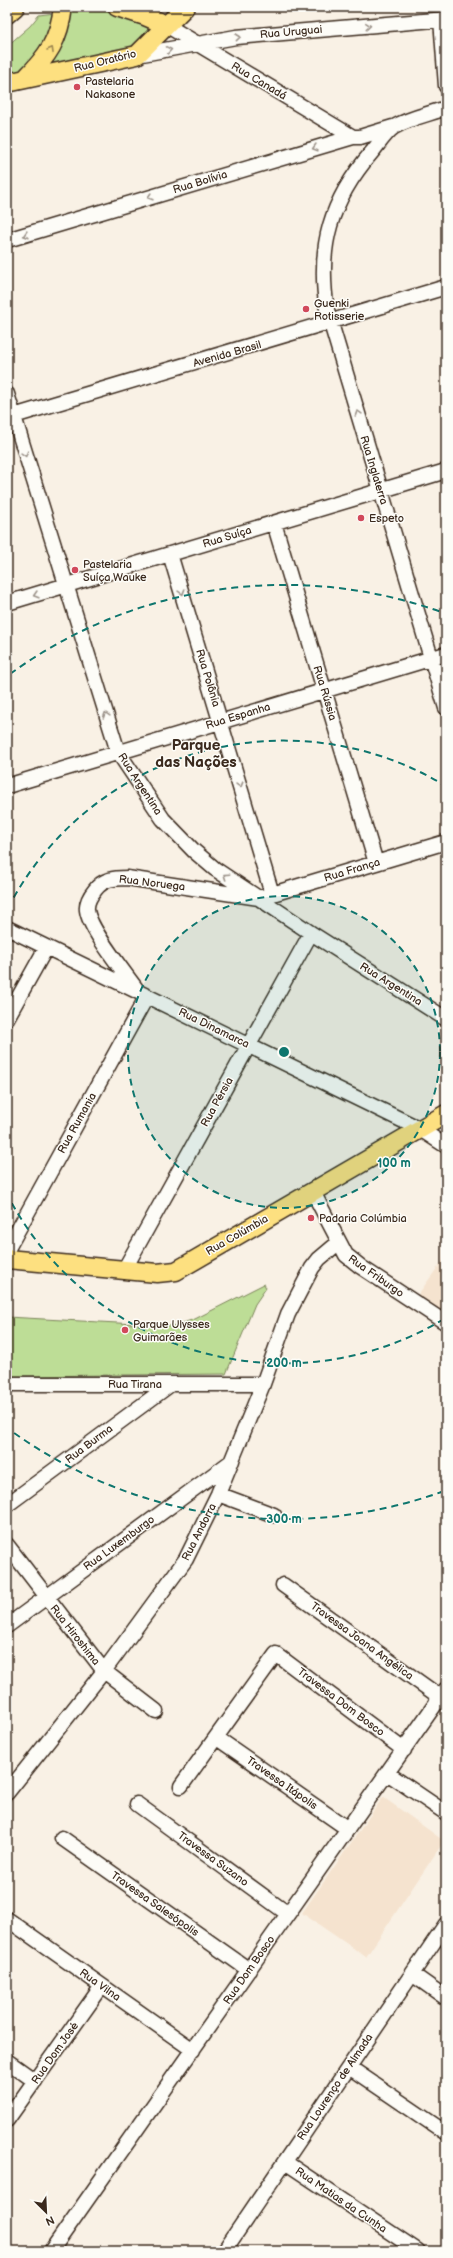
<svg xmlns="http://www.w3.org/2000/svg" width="453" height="2258" viewBox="0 0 453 2258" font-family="'Balsamiq Sans',sans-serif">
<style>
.built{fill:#f5e3cf}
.green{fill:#bddd96;stroke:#7c845a}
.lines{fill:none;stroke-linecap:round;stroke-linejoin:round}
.minor-casing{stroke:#3b2a1e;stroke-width:17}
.major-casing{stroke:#3b2a1e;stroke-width:21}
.minor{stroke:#fdfcf7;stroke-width:14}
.major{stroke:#fde080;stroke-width:18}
.oneway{stroke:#9c938a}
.oneway2{stroke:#9c854f}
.ring{fill:none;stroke:#0f766e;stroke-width:2;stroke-dasharray:7 5}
.poi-dot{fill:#d1495b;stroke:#fdfcf7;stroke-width:1.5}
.labels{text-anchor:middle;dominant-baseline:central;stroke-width:3;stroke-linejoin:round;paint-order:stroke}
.street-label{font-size:11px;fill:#3b2a1e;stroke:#fdfcf7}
.poi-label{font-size:11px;fill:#3b2a1e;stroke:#fdfcf7;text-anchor:start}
.district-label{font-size:15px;font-weight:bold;fill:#3b2a1e;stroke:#fdfcf7}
.centre{fill:#0f766e;stroke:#fdfcf7;stroke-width:2}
.ring-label{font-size:12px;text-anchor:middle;font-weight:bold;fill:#0f766e;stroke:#fdfcf7;stroke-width:3;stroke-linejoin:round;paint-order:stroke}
</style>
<rect width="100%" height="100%" fill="#f9f1e5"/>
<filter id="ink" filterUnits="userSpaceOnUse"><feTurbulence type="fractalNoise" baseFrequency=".025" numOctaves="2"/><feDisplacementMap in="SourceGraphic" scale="8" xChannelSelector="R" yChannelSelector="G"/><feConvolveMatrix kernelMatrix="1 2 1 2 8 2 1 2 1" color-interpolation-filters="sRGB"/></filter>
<g filter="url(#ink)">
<path class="built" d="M446,1256V1316L417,1296Z
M383,1797L444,1841L366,1957L302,1913Z"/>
<path class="green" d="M72,10L114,11L146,23L149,34L134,48L50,65L68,11Z
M55,13L52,41L19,72L7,76V46L30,26L39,15Z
M264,1284L266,1288L255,1304L226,1374L7,1376V1317L173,1326L195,1319Z"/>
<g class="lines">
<defs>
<path id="minor" d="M441,19L446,86
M166,25L353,137
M137,55L236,37L446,19
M446,108C430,114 409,118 394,127C386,132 378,145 372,152C330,201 317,247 327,310L446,708
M7,240L353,137H360L393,127
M7,394L118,752L163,819L194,851L215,869L311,933L446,1019
M7,418L446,287
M274,523L376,863
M170,554L272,894
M7,603L446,471
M7,786L446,654
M7,928L420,1129L446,1146
M137,990C125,973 89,929 87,910C86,902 90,896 95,890C103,879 114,878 127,878L259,898L446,842
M7,1018L46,948
M313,1192L346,1255L361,1267L446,1323
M7,1250L147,996
M124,1270L311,933
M7,1384H263
M218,1494L274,1515
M7,1505L171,1384
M7,1545L104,1671L156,1711
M283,1585L440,1697
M7,1626L232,1461
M217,1738L348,1829
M387,1773L446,1813
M181,1786L276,1654L404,1750
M7,1793L104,1671L186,1559L218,1494L263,1384L288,1314L312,1268L319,1259L338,1243
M137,1804L288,1914
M62,1838L249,1970
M7,1919L193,2050
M412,1974L446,1998
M7,2061L35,2081
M349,2067L446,2133
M7,2120L102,1986
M285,2162L418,2251
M51,2251L446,1689
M224,2251L446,1924"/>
<path id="major" d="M117,7L145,16L166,25
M7,14L15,7
M25,79C48,56 59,40 63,7
M7,83L137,55L185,7
M7,1259L157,1273L176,1271L446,1114"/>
</defs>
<use href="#minor" class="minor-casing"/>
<use href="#major" class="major-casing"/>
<use href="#minor" class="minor"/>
<use href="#major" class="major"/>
</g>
<defs><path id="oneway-chevron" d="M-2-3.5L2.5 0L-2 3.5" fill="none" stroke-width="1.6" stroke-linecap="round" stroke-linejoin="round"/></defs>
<g class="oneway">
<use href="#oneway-chevron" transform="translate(368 26) rotate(-5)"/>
<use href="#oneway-chevron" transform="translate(238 37) rotate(-6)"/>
<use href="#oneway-chevron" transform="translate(169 50) rotate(-10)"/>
<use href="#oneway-chevron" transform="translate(315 148) rotate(164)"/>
<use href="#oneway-chevron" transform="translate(150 197) rotate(163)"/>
<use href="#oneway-chevron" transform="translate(26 235) rotate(163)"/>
<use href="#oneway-chevron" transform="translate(358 413) rotate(-107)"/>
<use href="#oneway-chevron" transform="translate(25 454) rotate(73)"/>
<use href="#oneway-chevron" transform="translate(182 592) rotate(73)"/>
<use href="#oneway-chevron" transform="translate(36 595) rotate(164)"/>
<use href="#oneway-chevron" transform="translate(106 715) rotate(-108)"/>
<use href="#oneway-chevron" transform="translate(240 785) rotate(74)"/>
<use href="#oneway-chevron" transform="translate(226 876) rotate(-146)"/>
</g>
<use class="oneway2" href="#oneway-chevron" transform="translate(51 50) rotate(-60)"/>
</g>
<circle cx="284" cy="1052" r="156" fill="#0f766e" fill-opacity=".12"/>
<g class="ring">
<circle cx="284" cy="1052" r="156"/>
<path d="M444 1319A311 311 0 0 1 8 1196M8 908A311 311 0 0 1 444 785"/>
<path d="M444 1491A467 467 0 0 1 10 1430M10 674A467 467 0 0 1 444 613"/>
</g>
<g class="poi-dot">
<circle cx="77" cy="87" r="4"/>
<circle cx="306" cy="309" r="4"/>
<circle cx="361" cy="518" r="4"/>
<circle cx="75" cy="570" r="4"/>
<circle cx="311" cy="1218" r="4"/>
<circle cx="125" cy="1330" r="4"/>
</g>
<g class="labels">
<g class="street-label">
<text transform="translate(291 32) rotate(-5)">Rua Uruguai</text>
<text transform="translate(105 61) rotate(-14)">Rua Oratório</text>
<text transform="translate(259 81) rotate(31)">Rua Canadá</text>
<text transform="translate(200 182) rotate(-17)">Rua Bolívia</text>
<text transform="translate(227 354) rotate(-16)">Avenida Brasil</text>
<text transform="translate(374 470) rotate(73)">Rua Inglaterra</text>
<text transform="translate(227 537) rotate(-17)">Rua Suíça</text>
<text transform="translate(208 678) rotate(73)">Rua Polônia</text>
<text transform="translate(325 693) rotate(73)">Rua Rússia</text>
<text transform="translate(238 716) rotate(-17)">Rua Espanha</text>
<text transform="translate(140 784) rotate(57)">Rua Argentina</text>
<text transform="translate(352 870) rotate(-17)">Rua França</text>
<text transform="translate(152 883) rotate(7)">Rua Noruega</text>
<text transform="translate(391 984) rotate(32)">Rua Argentina</text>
<text transform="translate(214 1028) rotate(26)">Rua Dinamarca</text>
<text transform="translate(217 1102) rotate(-61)">Rua Pérsia</text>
<text transform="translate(77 1123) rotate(-61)">Rua Rumania</text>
<text transform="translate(237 1235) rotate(-30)">Rua Colúmbia</text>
<text transform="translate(376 1276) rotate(35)">Rua Friburgo</text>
<text x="135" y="1384">Rua Tirana</text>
<text transform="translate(89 1444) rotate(-37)">Rua Burma</text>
<text transform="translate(199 1532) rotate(-63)">Rua Andorra</text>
<text transform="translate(119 1543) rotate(-36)">Rua Luxemburgo</text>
<text transform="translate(75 1635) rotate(52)">Rua Hiroshima</text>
<text transform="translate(362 1641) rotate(36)">Travessa Joana Angélica</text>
<text transform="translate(341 1702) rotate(37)">Travessa Dom Bosco</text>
<text transform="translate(282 1783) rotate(35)">Travessa Itápolis</text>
<text transform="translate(213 1859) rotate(36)">Travessa Suzano</text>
<text transform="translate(155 1904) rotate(35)">Travessa Salesópolis</text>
<text transform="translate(249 1970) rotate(-55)">Rua Dom Bosco</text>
<text transform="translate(100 1985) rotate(35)">Rua Vilna</text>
<text transform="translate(55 2053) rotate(-55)">Rua Dom José</text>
<text transform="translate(335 2087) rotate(-56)">Rua Lourenço de Almada</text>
<text transform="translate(341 2200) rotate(34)">Rua Matias da Cunha</text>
</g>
<g class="poi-label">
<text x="85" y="81">Pastelaria<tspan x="85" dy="13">Nakasone</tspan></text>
<text x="314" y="303">Guenki<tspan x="314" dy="13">Rotisserie</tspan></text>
<text x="369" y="518">Espeto</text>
<text x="83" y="564">Pastelaria<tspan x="83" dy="13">Suíça Wauke</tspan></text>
<text x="319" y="1218">Padaria Colúmbia</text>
<text x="133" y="1324">Parque Ulysses<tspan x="133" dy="13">Guimarães</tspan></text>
</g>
<g class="district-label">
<text x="196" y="745">Parque<tspan x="196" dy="17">das Nações</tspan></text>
</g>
</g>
<circle cx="284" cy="1052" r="6" class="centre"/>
<g class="ring-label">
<text x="394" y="1167">100 m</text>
<text x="284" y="1367">200 m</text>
<text x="284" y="1523">300 m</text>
</g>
<rect width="453" height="2258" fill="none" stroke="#fdfcf7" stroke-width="24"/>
<rect x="12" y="12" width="429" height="2234" fill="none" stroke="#3b2a1e" stroke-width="1.5" filter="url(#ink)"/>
<g transform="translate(46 2212) rotate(156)" stroke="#fdfcf7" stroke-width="3" paint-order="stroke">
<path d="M0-3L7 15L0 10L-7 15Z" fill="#3b2a1e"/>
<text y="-6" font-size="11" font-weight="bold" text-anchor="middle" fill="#3b2a1e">N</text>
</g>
</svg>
